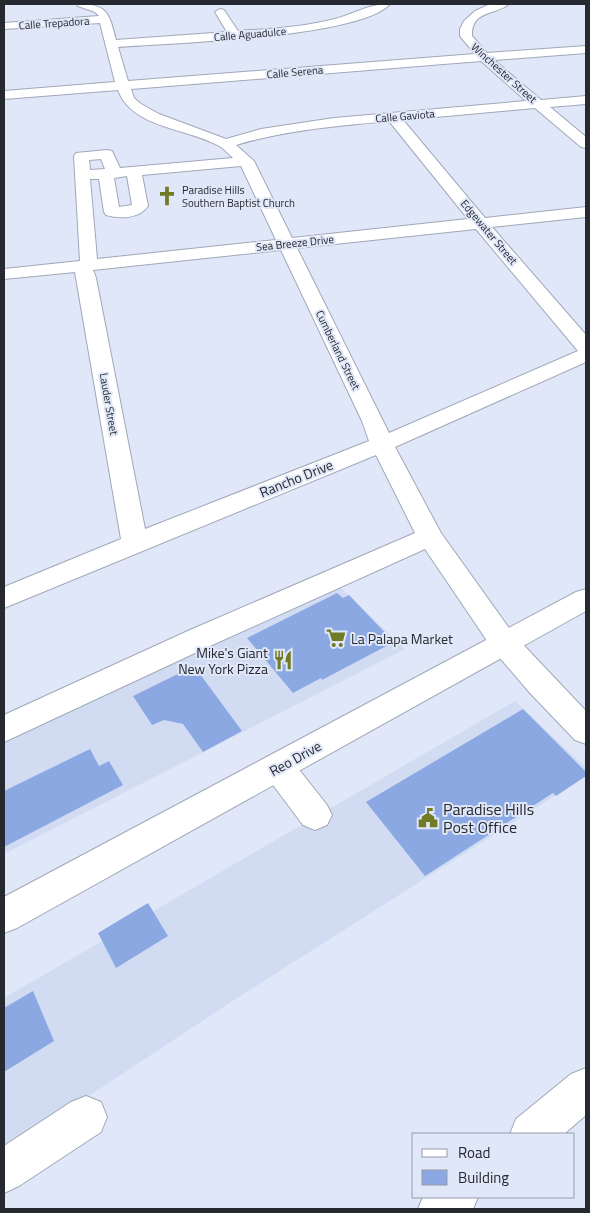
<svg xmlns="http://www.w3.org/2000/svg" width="590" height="1213" viewBox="0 0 590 1213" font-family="'Titillium Web',sans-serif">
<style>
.built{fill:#d1dcf3}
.building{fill:#8ca8e3}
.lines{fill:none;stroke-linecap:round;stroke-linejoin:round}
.minor-casing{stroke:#a0a8b8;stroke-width:2}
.major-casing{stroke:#a0a8b8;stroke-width:2}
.minor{fill:#fff;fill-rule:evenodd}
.major{fill:#fff;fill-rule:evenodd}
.labels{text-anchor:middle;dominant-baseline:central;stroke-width:4;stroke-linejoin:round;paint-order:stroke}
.far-street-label{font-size:11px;fill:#26292f;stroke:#dfe7f8}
.far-poi-label{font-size:11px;fill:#26292f;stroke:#dfe7f8;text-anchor:start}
.street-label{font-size:14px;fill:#26292f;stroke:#dfe7f8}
.poi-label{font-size:14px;fill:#26292f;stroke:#dfe7f8;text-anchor:start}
.near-poi-label{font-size:16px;fill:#26292f;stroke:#dfe7f8;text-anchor:start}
</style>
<rect width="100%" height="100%" fill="#dfe7f8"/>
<path class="built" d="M338,585L405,649L4,854V743Z
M515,701L586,768V776L231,1002L4,1152V998Z"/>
<path class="building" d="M337,593L343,598L349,595L394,642L322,680L321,678L293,693L247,638Z
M194,666L242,731L203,752L183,724L164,720L152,725L133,696Z
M523,709L586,772V776L556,796L553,793L425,876L366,802Z
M90,749L99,766L109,761L123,785L4,847V791Z
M148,903L168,936L116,968L98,933Z
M33,991L54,1041L4,1072V1008Z"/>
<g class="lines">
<defs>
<path id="minor" d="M77,4C108,4 109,13 116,40L227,32L215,12L220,9L224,10L238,31C271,29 303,27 335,19C353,14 371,3 390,4C359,38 169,43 118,47L128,81L475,54L460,36V29L464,21L475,11L488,5L509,4C496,15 471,10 472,36L487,53L586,46V53L494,60L541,100L586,96V104L550,107L586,137V148L581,147L535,108L403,120L485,218L586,207V217L492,227L586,335V362L395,447L441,533L514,635L586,711V744L575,740L530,693L494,651L425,549L210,646L4,742V715L190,630L415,533L376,455L4,608V587L121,539L75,272L4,279V269L80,261L74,156L76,153L107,150L112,151L120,168L233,158C229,154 225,150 221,147C190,128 132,129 118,90L4,99V91L115,82L100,23L4,29V23L99,16L95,12L78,6ZM481,61L526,101L334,118L261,129L226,139L159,114L141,104L134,98L131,89ZM389,121L468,219L292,238L254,161L236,145C286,130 338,126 389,121ZM101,159L105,169L90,170L89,160ZM241,166L276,240L97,259L90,179H99L104,212L106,215C120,219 139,219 148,206L142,175ZM127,176L132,205L119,207L114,178ZM476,229L578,351L389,433L297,248ZM281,250L362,421L369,441L145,529L96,278L93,270Z
M278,753L289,757L327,805L332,815L327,825L315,830L303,825L267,777L262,767L267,757Z
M586,1068V1115L564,1134H510L516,1119L571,1074Z
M86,1096L101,1102L107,1117L101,1132L19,1186L4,1193V1146L71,1102Z
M423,1197H478L473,1209H418Z"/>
<path id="major" d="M586,589V611L17,928L4,933V897L576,592Z"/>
</defs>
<use href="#minor" class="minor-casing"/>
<use href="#major" class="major-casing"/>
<use href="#minor" class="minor"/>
<use href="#major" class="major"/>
</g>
<defs>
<symbol id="church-bare" viewBox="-9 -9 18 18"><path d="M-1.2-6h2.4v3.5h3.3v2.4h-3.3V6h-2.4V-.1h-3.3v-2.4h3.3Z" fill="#717a25" stroke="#dfe7f8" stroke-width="2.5" paint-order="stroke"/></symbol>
<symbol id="supermarket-bare" viewBox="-9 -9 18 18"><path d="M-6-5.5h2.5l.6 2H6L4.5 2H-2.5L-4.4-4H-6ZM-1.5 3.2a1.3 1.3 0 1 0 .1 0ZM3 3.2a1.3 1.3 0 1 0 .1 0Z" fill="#717a25" stroke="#dfe7f8" stroke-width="2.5" paint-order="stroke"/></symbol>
<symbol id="restaurant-bare" viewBox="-9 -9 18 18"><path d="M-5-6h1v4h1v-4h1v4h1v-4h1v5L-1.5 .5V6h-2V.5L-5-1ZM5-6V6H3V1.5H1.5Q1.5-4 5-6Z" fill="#717a25" stroke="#dfe7f8" stroke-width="2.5" paint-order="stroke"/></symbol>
<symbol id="civic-bare" viewBox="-9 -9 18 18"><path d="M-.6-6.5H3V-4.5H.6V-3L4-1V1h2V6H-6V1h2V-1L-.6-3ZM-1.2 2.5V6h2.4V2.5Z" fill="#717a25" stroke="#dfe7f8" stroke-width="2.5" paint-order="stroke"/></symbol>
</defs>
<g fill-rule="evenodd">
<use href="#church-bare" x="153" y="182" width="28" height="28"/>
<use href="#supermarket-bare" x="322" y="624" width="28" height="28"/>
<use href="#restaurant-bare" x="269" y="646" width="28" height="28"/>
<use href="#civic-bare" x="414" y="804" width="28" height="28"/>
</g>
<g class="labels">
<g class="far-street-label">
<text transform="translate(54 23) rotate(-4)">Calle Trepadora</text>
<text transform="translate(250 34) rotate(-5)">Calle Aguadulce</text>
<text transform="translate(295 72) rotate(-5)">Calle Serena</text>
<text transform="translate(504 73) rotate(42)">Winchester Street</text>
<text transform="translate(405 116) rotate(-5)">Calle Gaviota</text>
<text transform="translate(489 232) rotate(50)">Edgewater Street</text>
<text transform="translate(295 243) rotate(-6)">Sea Breeze Drive</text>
<text transform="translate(338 350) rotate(64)">Cumberland Street</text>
<text transform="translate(109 404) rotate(80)">Lauder Street</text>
</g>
<g class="far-poi-label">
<text x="182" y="190">Paradise Hills<tspan x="182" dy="13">Southern Baptist Church</tspan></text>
</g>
<g class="street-label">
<text transform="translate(296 478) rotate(-22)">Rancho Drive</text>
<text transform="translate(295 758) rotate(-29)">Reo Drive</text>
</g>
<g class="poi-label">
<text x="351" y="638">La Palapa Market</text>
<text x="268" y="652" text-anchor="end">Mike's Giant<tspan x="268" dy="16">New York Pizza</tspan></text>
</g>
<g class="near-poi-label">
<text x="443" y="809">Paradise Hills<tspan x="443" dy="18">Post Office</tspan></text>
</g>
</g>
<rect width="590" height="1213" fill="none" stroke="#26292f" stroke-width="10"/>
<rect x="412" y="1133" width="162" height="65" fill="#dfe7f8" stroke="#959ba8"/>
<rect x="422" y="1149" width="25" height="8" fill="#ffffff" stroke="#959ba8"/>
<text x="458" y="1158" font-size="15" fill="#26292f">Road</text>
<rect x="422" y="1170" width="25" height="15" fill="#8ca8e3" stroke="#959ba8"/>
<text x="458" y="1183" font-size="15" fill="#26292f">Building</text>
</svg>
